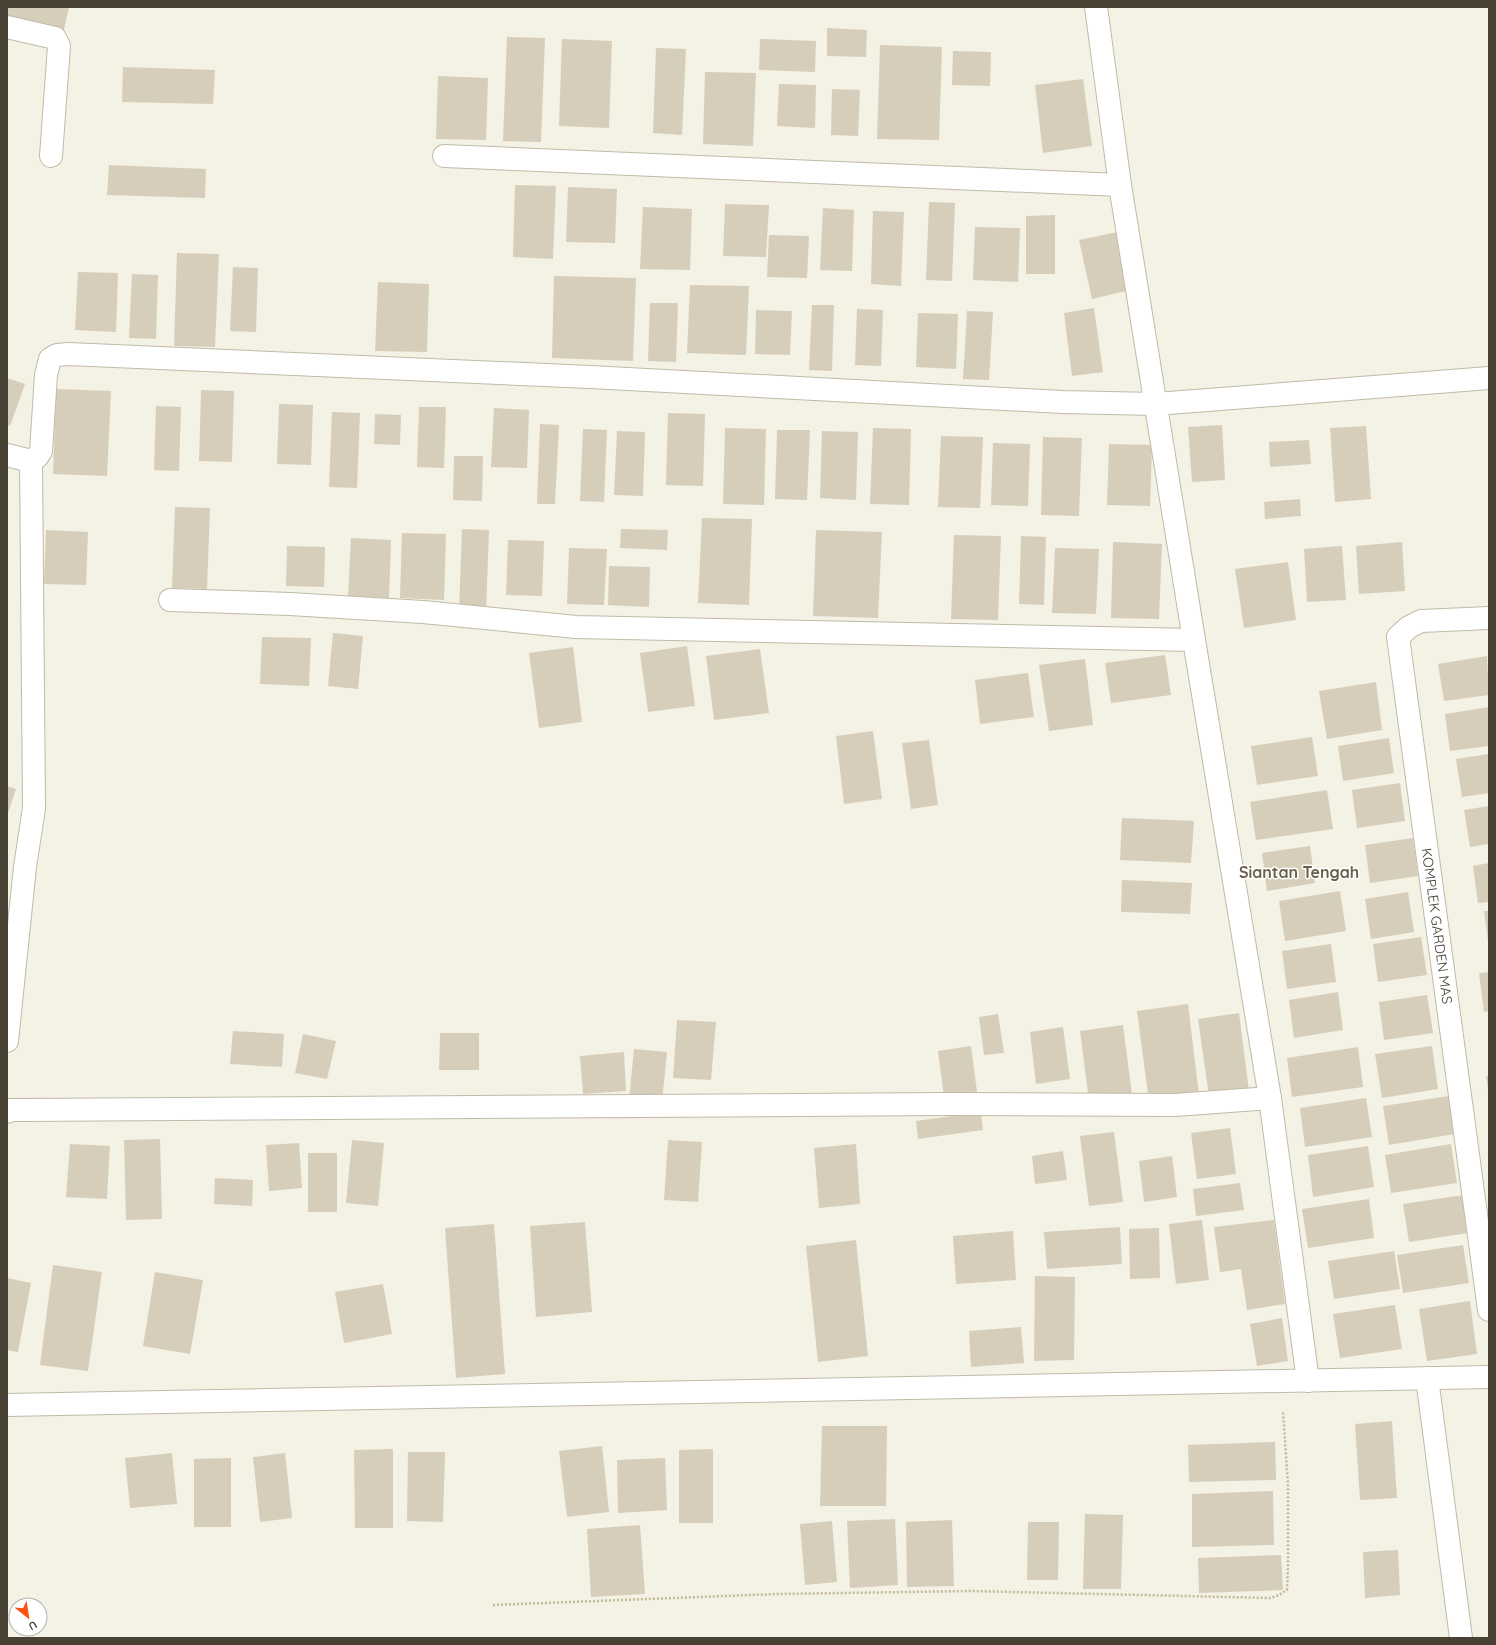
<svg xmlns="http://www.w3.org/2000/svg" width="1496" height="1645" viewBox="0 0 1496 1645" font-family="Quicksand,sans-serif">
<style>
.building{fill:#d6ceba}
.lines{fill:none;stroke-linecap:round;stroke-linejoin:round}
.minor-casing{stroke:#c0baa7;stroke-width:24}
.path{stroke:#c3b997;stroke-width:2.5;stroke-dasharray:2 2;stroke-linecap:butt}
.minor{stroke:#fff;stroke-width:22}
.labels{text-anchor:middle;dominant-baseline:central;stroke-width:3;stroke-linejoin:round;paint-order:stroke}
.street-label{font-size:14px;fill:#474234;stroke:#fff}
.quarter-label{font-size:16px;font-weight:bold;fill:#6b614b;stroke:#fff}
</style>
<rect width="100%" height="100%" fill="#f4f1e5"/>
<path class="building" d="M7,7H69L64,30L7,18Z
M827,28L867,30L866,57L827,56Z
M507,37L545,38L541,142L503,141Z
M562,39L612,41L609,128L559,126Z
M760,39L816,41L815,72L759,70Z
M880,45L942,47L939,140L877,139Z
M656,48L686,49L682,135L653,133Z
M953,51L991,52L990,86L952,85Z
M123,67L215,70L213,104L122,102Z
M705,72L756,73L753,146L703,144Z
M438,76L488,78L486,140L436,139Z
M1083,79L1092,146L1043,153L1035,85Z
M779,84L816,85L815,128L777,126Z
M832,89L860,90L858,136L831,135Z
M109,165L206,169L205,198L107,195Z
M515,185L556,186L553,259L513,257Z
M568,187L617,189L615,243L566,242Z
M929,202L955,203L952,281L926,280Z
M725,204L769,205L766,257L723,256Z
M643,207L692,209L690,270L640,269Z
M823,208L854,210L852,271L820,270Z
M873,211L904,212L901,286L871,284Z
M1055,215V274H1026V216Z
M975,227L1020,228L1018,282L973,280Z
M1118,232L1130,290L1092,299L1079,240Z
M769,235L809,236L807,278L767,277Z
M177,253L219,254L215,347L174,346Z
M233,267L258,268L256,332L230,331Z
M78,272L118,273L116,332L75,330Z
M132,274L158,275L156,339L129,338Z
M554,276L636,278L633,361L552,358Z
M378,282L429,284L427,352L375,351Z
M690,285L749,286L746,355L687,353Z
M650,303H678L676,362L648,361Z
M812,305H834L832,371L809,370Z
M1094,308L1103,372L1072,376L1064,313Z
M857,309L883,310L881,366L855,365Z
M756,310L792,311L790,355L755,354Z
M967,311L993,312L989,380L963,379Z
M918,313L958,314L956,369L916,367Z
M7,378L25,384L10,426L7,424Z
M56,389L111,391L107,476L53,474Z
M201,390L234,391L232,462L199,461Z
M279,404L313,405L311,465L277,464Z
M156,406L181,407L179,471L154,470Z
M419,407H446L444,468L417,467Z
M494,408L529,410L527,468L491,467Z
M332,412L360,413L357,488L329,487Z
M668,413L705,414L703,486L666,485Z
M375,414L401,415L400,445L374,444Z
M540,424L559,425L555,504H537Z
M1222,425L1225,480L1192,482L1188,427Z
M1366,426L1371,499L1335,502L1330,428Z
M725,428L766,429L764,505L723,504Z
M873,428L911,429L909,505L870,504Z
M583,429L607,430L604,502L580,501Z
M777,430H810L807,500L775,499Z
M617,431L645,432L643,496L614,495Z
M822,431L858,432L856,500L820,498Z
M941,436L983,437L980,508L938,507Z
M1043,437L1082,438L1079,516L1041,515Z
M1309,440L1311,464L1270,467L1269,442Z
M993,443L1030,444L1028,506L991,505Z
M1109,444L1152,445L1150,506L1107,505Z
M454,456H483L482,501L453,500Z
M1300,499L1301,516L1265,519L1264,502Z
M175,507L210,508L207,589L172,588Z
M702,518L752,519L749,605L698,603Z
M462,529L489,530L486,613L459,612Z
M621,529L668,530L667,550L620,548Z
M46,530L88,532L86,585L44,584Z
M816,530L882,532L878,618L813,616Z
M402,533L446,534L444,600L400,598Z
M954,535L1001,536L998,620L951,619Z
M1021,536L1046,537L1044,605L1019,604Z
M351,538L391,540L389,598L348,596Z
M508,540L544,541L542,596L506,595Z
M1113,542L1162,544L1159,619L1111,618Z
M1402,542L1405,591L1359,594L1356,546Z
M287,546L325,547L324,587L286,586Z
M1342,546L1346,600L1307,602L1304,549Z
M569,548L607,549L604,605L567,604Z
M1055,548L1099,549L1096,614L1052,613Z
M1288,562L1296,620L1244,628L1235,569Z
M609,566L650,567L649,607L608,605Z
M333,633L363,636L358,689L328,686Z
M262,637L311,638L309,686L260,684Z
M687,646L695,706L648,712L640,653Z
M573,647L582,722L539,728L529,653Z
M760,649L769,713L714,720L706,656Z
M1165,655L1171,695L1111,703L1105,663Z
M1487,656L1489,695L1444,701L1438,664Z
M1085,659L1093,725L1049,731L1039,665Z
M1028,673L1034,717L980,724L975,680Z
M1376,682L1382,730L1327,739L1319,691Z
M1489,707V746L1450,751L1445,714Z
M873,731L882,799L844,804L836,736Z
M1312,737L1318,776L1257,785L1251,746Z
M1389,738L1394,773L1343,781L1338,746Z
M929,740L938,805L911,809L902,743Z
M1489,754V793L1462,797L1456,759Z
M1400,783L1405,821L1357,828L1352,790Z
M7,786L16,789L7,816Z
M1327,790L1333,829L1256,840L1250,802Z
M1489,806V844L1470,847L1464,810Z
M1122,818L1194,821L1191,863L1120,860Z
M1413,838L1418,876L1370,883L1365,845Z
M1310,846L1315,883L1267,891L1262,853Z
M1489,863V902L1478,903L1473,866Z
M1122,880L1192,883L1190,914L1121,912Z
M1340,891L1346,931L1285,941L1279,901Z
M1408,892L1414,932L1371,939L1365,899Z
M1484,911H1489V941H1488Z
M1421,937L1427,975L1378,982L1373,944Z
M1331,944L1336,982L1287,989L1282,951Z
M1489,972V1011L1484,1012L1479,973Z
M1338,992L1343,1030L1294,1038L1289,1000Z
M1427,995L1433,1033L1384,1040L1379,1002Z
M1188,1004L1199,1095L1149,1102L1137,1011Z
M1239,1013L1249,1091L1209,1096L1198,1019Z
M998,1014L1004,1053L984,1055L979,1017Z
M677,1020L716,1022L711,1080L673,1078Z
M1123,1025L1132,1095L1089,1101L1080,1031Z
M1063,1027L1070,1079L1036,1084L1030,1032Z
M233,1031L284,1034L282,1067L230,1064Z
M440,1033H479V1070H439Z
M303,1034L336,1041L327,1079L295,1073Z
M971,1046L977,1092L944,1097L938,1051Z
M1432,1046L1438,1089L1382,1098L1375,1054Z
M1358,1047L1363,1087L1292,1097L1287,1058Z
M634,1049L667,1052L662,1102L629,1099Z
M624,1052L626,1091L583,1094L580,1056Z
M1486,1076H1489V1089H1488Z
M1449,1096L1455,1134L1389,1145L1383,1106Z
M1366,1098L1372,1137L1305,1147L1300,1108Z
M981,1112L983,1130L918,1139L916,1121Z
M1230,1128L1236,1174L1197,1179L1191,1133Z
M1114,1132L1123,1202L1089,1206L1080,1136Z
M160,1139L162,1219L126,1220L124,1140Z
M352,1140L384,1143L378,1206L346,1203Z
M668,1140L702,1142L698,1202L664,1200Z
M299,1143L302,1188L269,1191L266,1145Z
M70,1144L110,1146L107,1199L66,1197Z
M856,1144L860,1204L819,1208L814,1148Z
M1451,1144L1457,1183L1391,1193L1385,1155Z
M1368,1146L1374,1187L1313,1197L1308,1155Z
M1063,1151L1067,1180L1035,1184L1032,1156Z
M308,1153H337V1212H308Z
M1172,1156L1177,1197L1144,1202L1139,1161Z
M215,1178L253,1180L252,1206L214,1204Z
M1240,1183L1244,1210L1196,1216L1193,1189Z
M1470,1194L1475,1232L1409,1242L1403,1204Z
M1369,1199L1374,1238L1308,1248L1302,1209Z
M1202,1220L1209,1280L1176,1284L1169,1224Z
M1274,1220L1285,1304L1247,1310L1241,1269L1220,1272L1214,1227Z
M585,1222L592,1312L536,1317L530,1226Z
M494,1224L505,1374L456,1378L445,1228Z
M1120,1227L1122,1264L1047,1269L1044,1232Z
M1159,1228L1160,1278L1130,1279L1129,1229Z
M1013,1231L1016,1280L956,1284L953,1236Z
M856,1240L868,1356L818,1362L806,1246Z
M1463,1245L1469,1283L1403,1293L1397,1255Z
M1394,1251L1400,1289L1334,1299L1328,1261Z
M53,1265L102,1272L88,1371L40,1365Z
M155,1272L203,1280L190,1354L143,1346Z
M1035,1276L1075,1277L1074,1360L1034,1361Z
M7,1278L31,1283L18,1352L7,1350Z
M383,1284L392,1334L344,1343L335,1292Z
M1470,1301L1477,1354L1427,1361L1419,1309Z
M1395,1305L1402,1349L1340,1358L1333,1314Z
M1282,1318L1288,1361L1257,1366L1250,1324Z
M1021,1327L1024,1363L971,1367L969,1331Z
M1392,1421L1397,1498L1360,1500L1355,1424Z
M822,1426H887L886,1506H820Z
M1275,1442L1276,1480L1189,1482L1188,1445Z
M602,1446L609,1512L567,1517L559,1451Z
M393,1449V1528H355L354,1450Z
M713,1449V1523H679V1450Z
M408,1452H445L443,1522L407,1521Z
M172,1453L177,1504L130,1508L125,1458Z
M285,1453L292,1518L260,1522L253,1457Z
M231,1458V1527H194V1459Z
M665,1458L667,1510L618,1513L617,1460Z
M1273,1491L1274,1545L1192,1547V1494Z
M1085,1514L1123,1515L1121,1589H1083Z
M895,1519L898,1585L850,1588L847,1521Z
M952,1520L954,1586L907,1587L906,1522Z
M832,1521L837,1582L805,1585L800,1524Z
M1028,1522H1059L1058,1580H1027Z
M640,1525L645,1594L591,1597L587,1529Z
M1398,1550L1400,1595L1365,1598L1363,1552Z
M1281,1555L1283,1590L1199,1593L1198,1558Z"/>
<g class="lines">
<defs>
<g id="minor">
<path d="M1096,7L1120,185L1194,640L1270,1098L1308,1381"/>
<path d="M7,27L55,38L59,46L51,156"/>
<path d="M444,156L1120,185"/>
<path d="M7,455L31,461"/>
<path d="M31,461L37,457L41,451L46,375L50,359L57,355L69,354L590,377L1062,402L1156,404L1489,378"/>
<path d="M170,600L290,604L423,612L576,627L1194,640"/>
<path id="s1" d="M1489,618L1421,621L1409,627L1398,637L1489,1310"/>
<path d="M7,1041L25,867L34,808L31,461"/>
<path d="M7,1112L9,1110H22L947,1104L1175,1105L1270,1098"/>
<path d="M1427,1378L1461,1638"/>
<path d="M7,1405L1489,1377"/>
</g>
</defs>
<use href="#minor" class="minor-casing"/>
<path class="path" d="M493,1605L777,1594L970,1591L1271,1598L1279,1595L1287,1590L1288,1566V1485L1283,1411"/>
<use href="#minor" class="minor"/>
</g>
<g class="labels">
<g class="street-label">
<text stroke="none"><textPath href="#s1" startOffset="388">KOMPLEK GARDEN MAS</textPath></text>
</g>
<g class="quarter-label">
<text x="1299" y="872">Siantan Tengah</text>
</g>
</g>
<rect width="1496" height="1645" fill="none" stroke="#474234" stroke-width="16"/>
<g transform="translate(28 1617) rotate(150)"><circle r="19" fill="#ffffff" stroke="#b5b3ae"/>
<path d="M0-3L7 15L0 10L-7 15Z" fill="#ff5011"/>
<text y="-6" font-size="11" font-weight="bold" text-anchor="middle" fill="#474234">U</text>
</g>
</svg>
